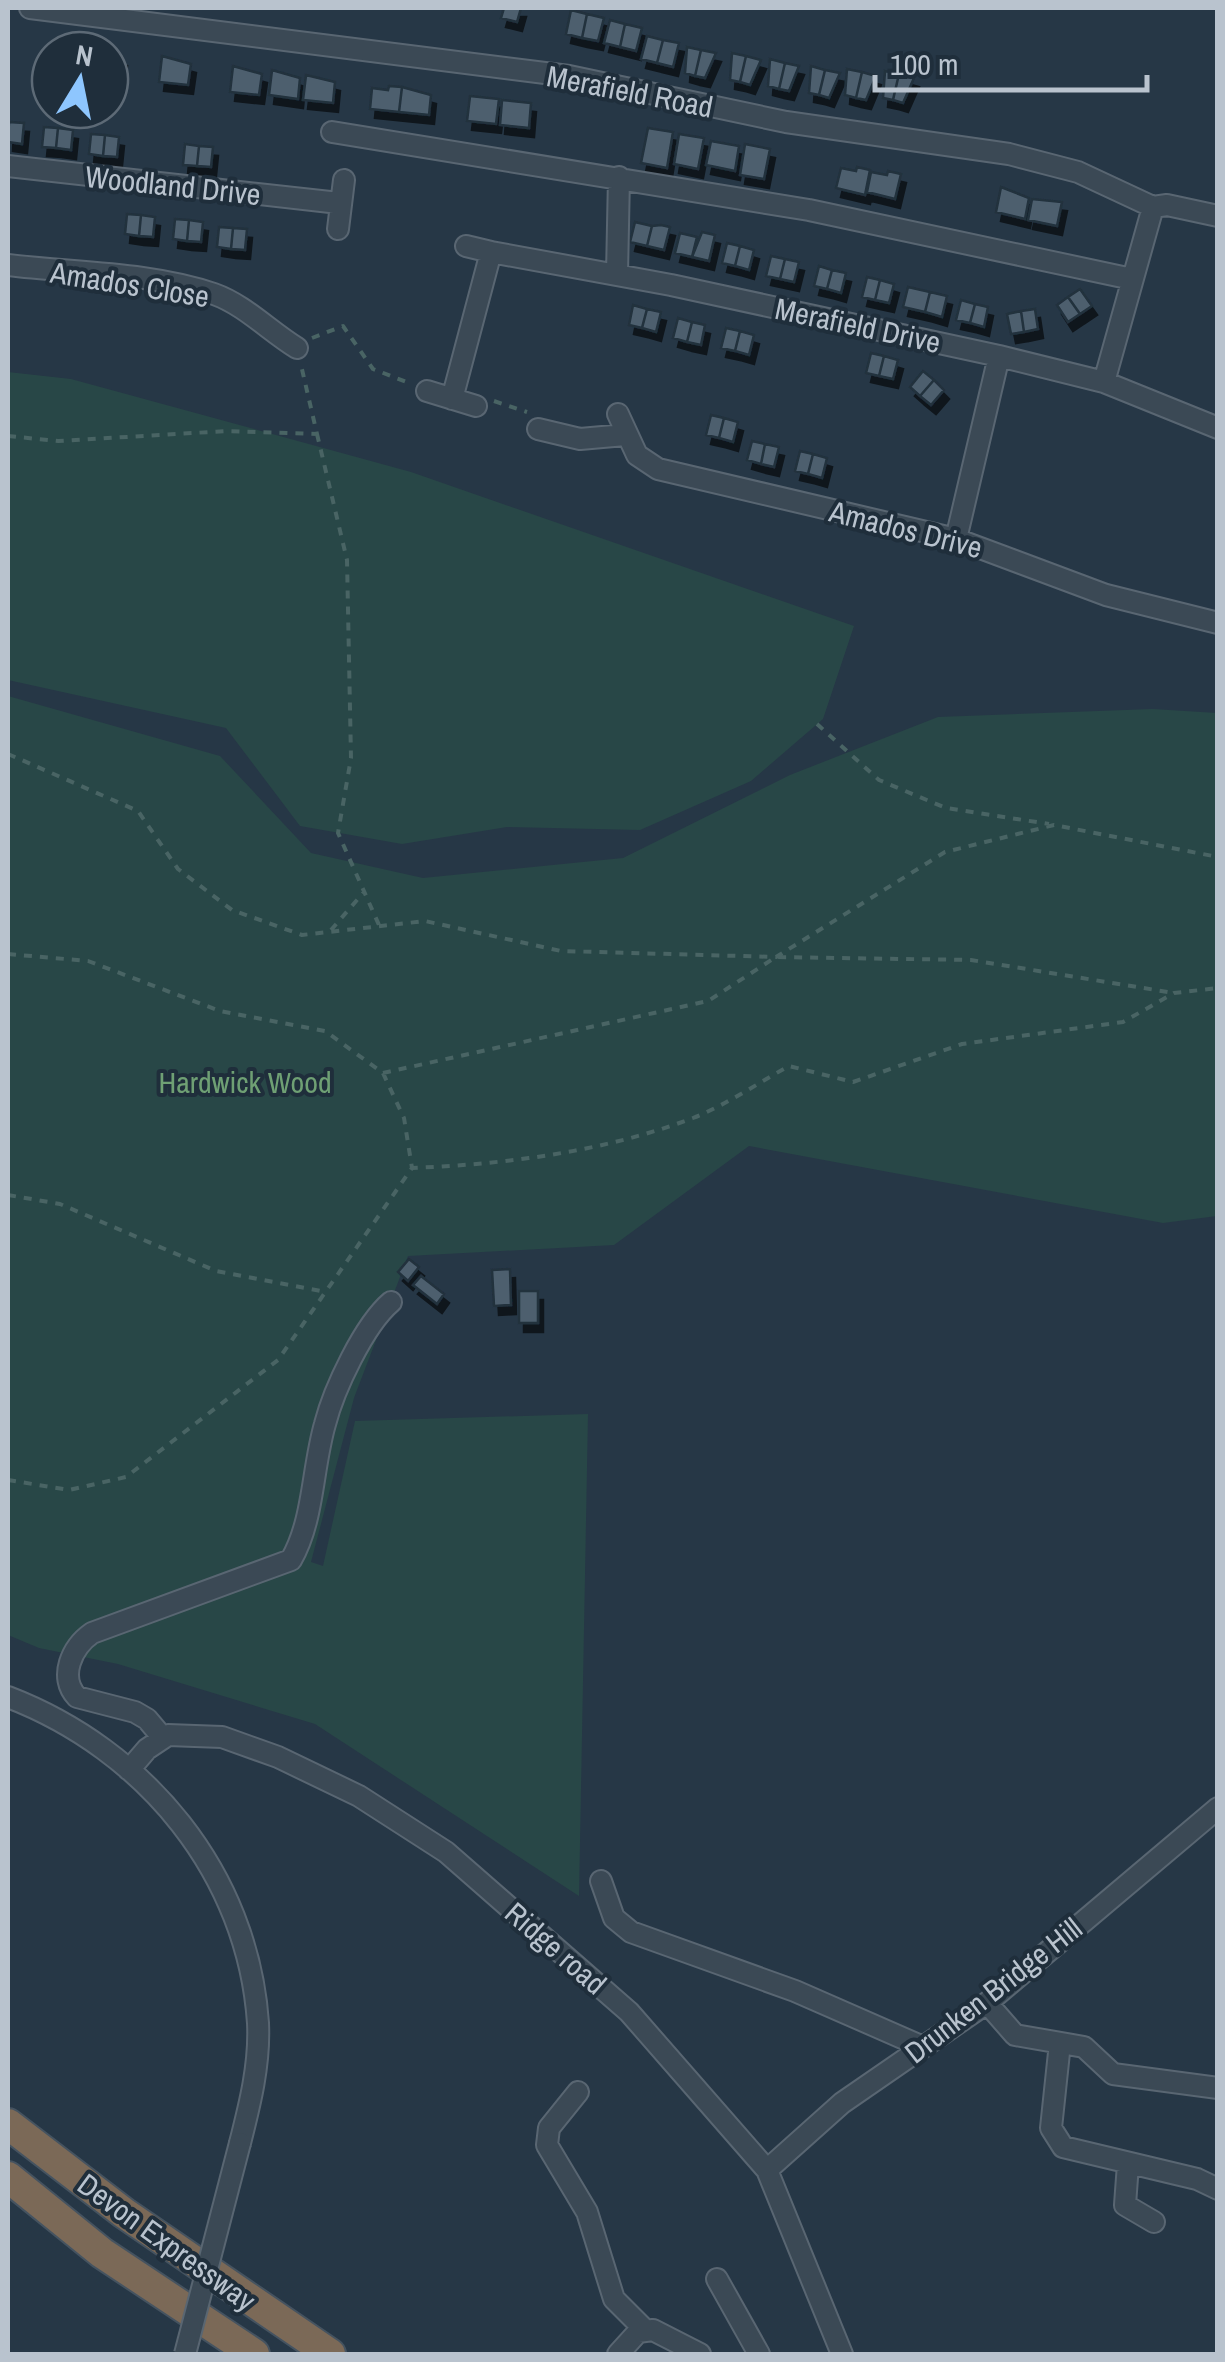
<svg xmlns="http://www.w3.org/2000/svg" width="1225" height="2362" viewBox="0 0 1225 2362" font-family="'Archivo Narrow',sans-serif">
<style>
.green{fill:#284747}
.building{fill:#4d5f6e;stroke:#21303d;stroke-width:2.5;filter:url(#shadow)}
.lines{fill:none;stroke-linecap:round;stroke-linejoin:round}
.minor-casing{stroke:#596672;stroke-width:24}
.highway-casing{stroke:#455360;stroke-width:34}
.path{stroke:#496464;stroke-width:4;stroke-dasharray:8 8;stroke-linecap:butt}
.minor{stroke:#3b4955;stroke-width:20}
.highway{stroke:#7b6957;stroke-width:30}
.minor-bridge-casing{stroke:#596672;stroke-width:24;stroke-linecap:butt}
.minor-bridge{stroke:#3b4955;stroke-width:20}
.labels{text-anchor:middle;dominant-baseline:central;stroke-width:8;stroke-linejoin:round;paint-order:stroke}
.street-label{font-size:30px;fill:#b9c3ce;stroke:#1f2e3b}
.park-label{font-size:30px;fill:#6fa074;stroke:#1f2e3b}
</style>
<defs>
<filter id="shadow"><feDropShadow dx="5" dy="9" stdDeviation="0" flood-color="#0009"/></filter>
</defs>
<rect width="100%" height="100%" fill="#263746"/>
<path class="green" d="M8,372L71,379L411,472L854,626L823,719L751,781L640,830L507,827L402,844L300,826L226,728L8,680Z
M8,696L220,756L311,853L423,878L623,858L790,775L938,717L1153,709L1217,713V1216L1163,1223L749,1146L614,1245L408,1256L354,1398L311,1562L323,1566L355,1421L588,1414L579,1896L315,1724L118,1664L39,1648L8,1635Z"/>
<path class="building" d="M504,8H521L517,22L501,18Z
M571,10L587,14L582,38L566,34Z
M587,14L604,18L598,41L582,38Z
M610,20L625,24L620,47L604,43Z
M625,24L642,28L636,51L620,47Z
M647,36L663,40L657,63L641,59Z
M663,40L679,43L673,67L657,63Z
M687,47L701,50L695,76L685,73Z
M701,50L716,53L705,78L695,76Z
M732,53L746,56L740,82L730,80Z
M110,55L122,57L120,77L110,76Z
M162,56L191,64L188,85L159,82Z
M746,56L761,60L750,85L740,82Z
M770,59L785,63L779,89L768,86Z
M785,63L799,66L789,91L779,89Z
M233,66L262,74L259,95L230,92Z
M811,66L825,70L819,95L809,93Z
M847,69L862,72L856,98L845,95Z
M272,70L300,78L298,99L269,95Z
M825,70L840,73L829,98L819,95Z
M885,71L899,74L893,100L883,98Z
M862,72L876,76L866,100L856,98Z
M899,74L914,78L903,103L893,100Z
M306,75L335,82L333,103L303,100Z
M389,86L402,87L399,112L370,109L372,88L388,90Z
M402,87L431,95L429,115L399,112Z
M470,96L499,99L496,124L467,121Z
M502,100L531,103L529,128L500,125Z
M9,122L24,123L22,144L8,142Z
M44,127L58,128L56,148L42,147Z
M58,128L73,130L71,150L56,148Z
M648,128L673,132L667,168L641,163Z
M91,134L105,135L103,156L89,154Z
M679,134L704,138L698,169L674,164Z
M105,135L119,137L117,157L103,156Z
M711,141L739,146L735,171L706,165Z
M185,144L199,146L197,166L183,165Z
M745,144L770,149L764,179L740,175Z
M199,146L213,147L211,167L197,166Z
M857,167L870,170L865,195L836,188L841,168L856,171Z
M888,171L901,174L895,199L867,192L871,172L887,175Z
M1001,187L1029,198L1025,219L996,212Z
M1032,199L1062,202L1057,226L1028,220Z
M127,214L141,215L139,236L125,234Z
M141,215L155,217L153,237L139,236Z
M175,219L189,220L187,241L173,239Z
M189,220L203,222L201,242L187,241Z
M635,222L652,226L647,246L630,242Z
M661,225L670,227L664,250L647,246L652,226Z
M219,227L233,228L231,249L217,247Z
M233,228L247,229L245,250L231,249Z
M702,232L715,235L709,261L692,257Z
M680,233L697,237L692,257L675,253Z
M727,243L740,246L735,266L722,263Z
M740,246L754,250L749,270L735,266Z
M771,256L785,259L780,279L766,276Z
M785,259L799,262L794,282L780,279Z
M819,266L832,270L827,289L814,286Z
M832,270L846,273L841,293L827,289Z
M867,277L880,280L875,300L862,297Z
M880,280L894,284L889,303L875,300Z
M908,287L930,292L925,312L903,307Z
M1080,289L1092,306L1080,314L1068,297Z
M930,292L947,296L942,317L925,312Z
M1068,297L1080,314L1068,322L1057,305Z
M961,300L975,304L970,323L956,320Z
M975,304L988,307L984,327L970,323Z
M633,305L647,309L642,328L629,325Z
M647,309L661,312L656,332L642,328Z
M1035,309L1038,329L1024,332L1021,311Z
M1021,311L1024,332L1011,334L1007,314Z
M678,318L692,322L687,342L673,338Z
M692,322L705,325L701,345L687,342Z
M726,328L740,331L735,351L721,348Z
M740,331L754,335L749,355L735,351Z
M871,353L884,356L879,376L866,373Z
M884,356L898,360L893,379L879,376Z
M923,371L934,380L920,396L910,387Z
M934,380L944,390L931,405L920,396Z
M711,415L724,418L719,438L706,435Z
M724,418L738,422L733,442L719,438Z
M752,441L765,444L761,464L747,460Z
M765,444L779,447L774,467L761,464Z
M800,451L813,454L808,474L795,471Z
M813,454L827,458L822,478L808,474Z
M409,1259L419,1267L408,1281L398,1272Z
M510,1269L511,1305L494,1306L492,1270Z
M421,1276L444,1294L437,1304L413,1285Z
M519,1291H538V1323H519Z"/>
<g class="lines">
<defs>
<path id="minor" d="M30,8L569,76L786,122L1009,154L1078,172L1153,207L1167,205L1218,216
M332,132L809,210L1132,279
M8,166L339,203
M338,229L344,180
M466,246L491,252
M8,265C74,273 150,272 214,294C245,305 269,331 297,348
M617,274L619,177
M1104,382L1153,207
M427,391L476,406
M452,399L491,252L671,285L999,356L1104,382L1218,428
M618,414L637,455L658,469L956,539L1106,595L1218,623
M538,429L580,439L625,435
M956,539L999,356
M8,1697C146,1750 248,1874 258,2023C260,2064 250,2104 240,2143
M163,1738L147,1719L135,1712L77,1697C58,1677 72,1647 92,1633L291,1560C314,1520 312,1469 325,1424C334,1389 364,1325 391,1302
M129,1770L147,1749L168,1735L222,1737L278,1757L359,1796L446,1852L629,2012L767,2170L842,2354
M601,1881L614,1918L631,1932L795,1991L923,2047
M987,2003L1015,2035L1084,2047L1113,2074L1218,2088
M1060,2043L1051,2128L1063,2147L1197,2179L1218,2189
M578,2092L549,2128L547,2145L587,2212L614,2299L646,2331
M1128,2164L1125,2205L1154,2222
M767,2170L842,2103L987,2003L1218,1808
M717,2279L759,2354
M618,2354L638,2332L653,2330L700,2354"/>
<path id="highway" d="M8,2124L124,2213L330,2354
M8,2177L102,2253L254,2354"/>
</defs>
<use href="#minor" class="minor-casing"/>
<use href="#highway" class="highway-casing"/>
<path class="path" d="M312,338L343,326L373,369L409,383
M494,401L527,412
M317,434L347,560L351,758L338,833L379,925
M8,436L58,441L227,431L317,434L301,365
M817,724L879,780L946,808L1049,824
M8,754L138,811L178,869L232,910L302,935L425,921L561,951L776,957L945,852L1054,825L1218,857
M331,930L364,892
M8,954L88,961L220,1011L325,1031L383,1073L404,1118L412,1168
M383,1073L708,1001L776,957L971,960L1174,993
M8,1195L60,1204L216,1271L321,1291
M8,1480L69,1490L126,1477L278,1360L412,1168C507,1164 603,1152 693,1118C726,1105 758,1083 789,1066L853,1082L962,1044L1123,1022L1174,993L1218,988"/>
<use href="#minor" class="minor"/>
<use href="#highway" class="highway"/>
<defs>
<path id="minor-bridge" d="M185,2354L240,2143"/>
</defs>
<use href="#minor-bridge" class="minor-bridge-casing"/>
<use href="#minor-bridge" class="minor-bridge"/>
</g>
<g class="labels">
<g class="street-label">
<text transform="translate(630 91) rotate(11)">Merafield Road</text>
<text transform="translate(173 185) rotate(6)">Woodland Drive</text>
<text transform="translate(130 284) rotate(9)">Amados Close</text>
<text transform="translate(858 325) rotate(12)">Merafield Drive</text>
<text transform="translate(906 529) rotate(14)">Amados Drive</text>
<text transform="translate(556 1948) rotate(41)">Ridge road</text>
<text transform="translate(993 1990) rotate(-38)">Drunken Bridge Hill</text>
<text transform="translate(167 2242) rotate(36)">Devon Expressway</text>
</g>
<g class="park-label">
<text x="245" y="1082">Hardwick Wood</text>
</g>
</g>
<rect width="1225" height="2362" fill="none" stroke="#b9c3ce" stroke-width="20"/>
<g transform="translate(80 80) rotate(10)"><circle r="48" fill="#1f2e3b" stroke="#5d6a76" stroke-width="2.5"/>
<path d="M0-8L18 38L0 25L-18 38Z" fill="#8ec6fe"/>
<text y="-15" font-size="28" font-weight="bold" text-anchor="middle" fill="#b9c3ce">N</text>
</g>
<path d="M875 75v15h272v-15" fill="none" stroke="#b9c3ce" stroke-width="5"/>
<text x="890" y="75" font-size="30" fill="#b9c3ce" stroke="#1f2e3b" stroke-width="8" paint-order="stroke">100 m</text>
</svg>
